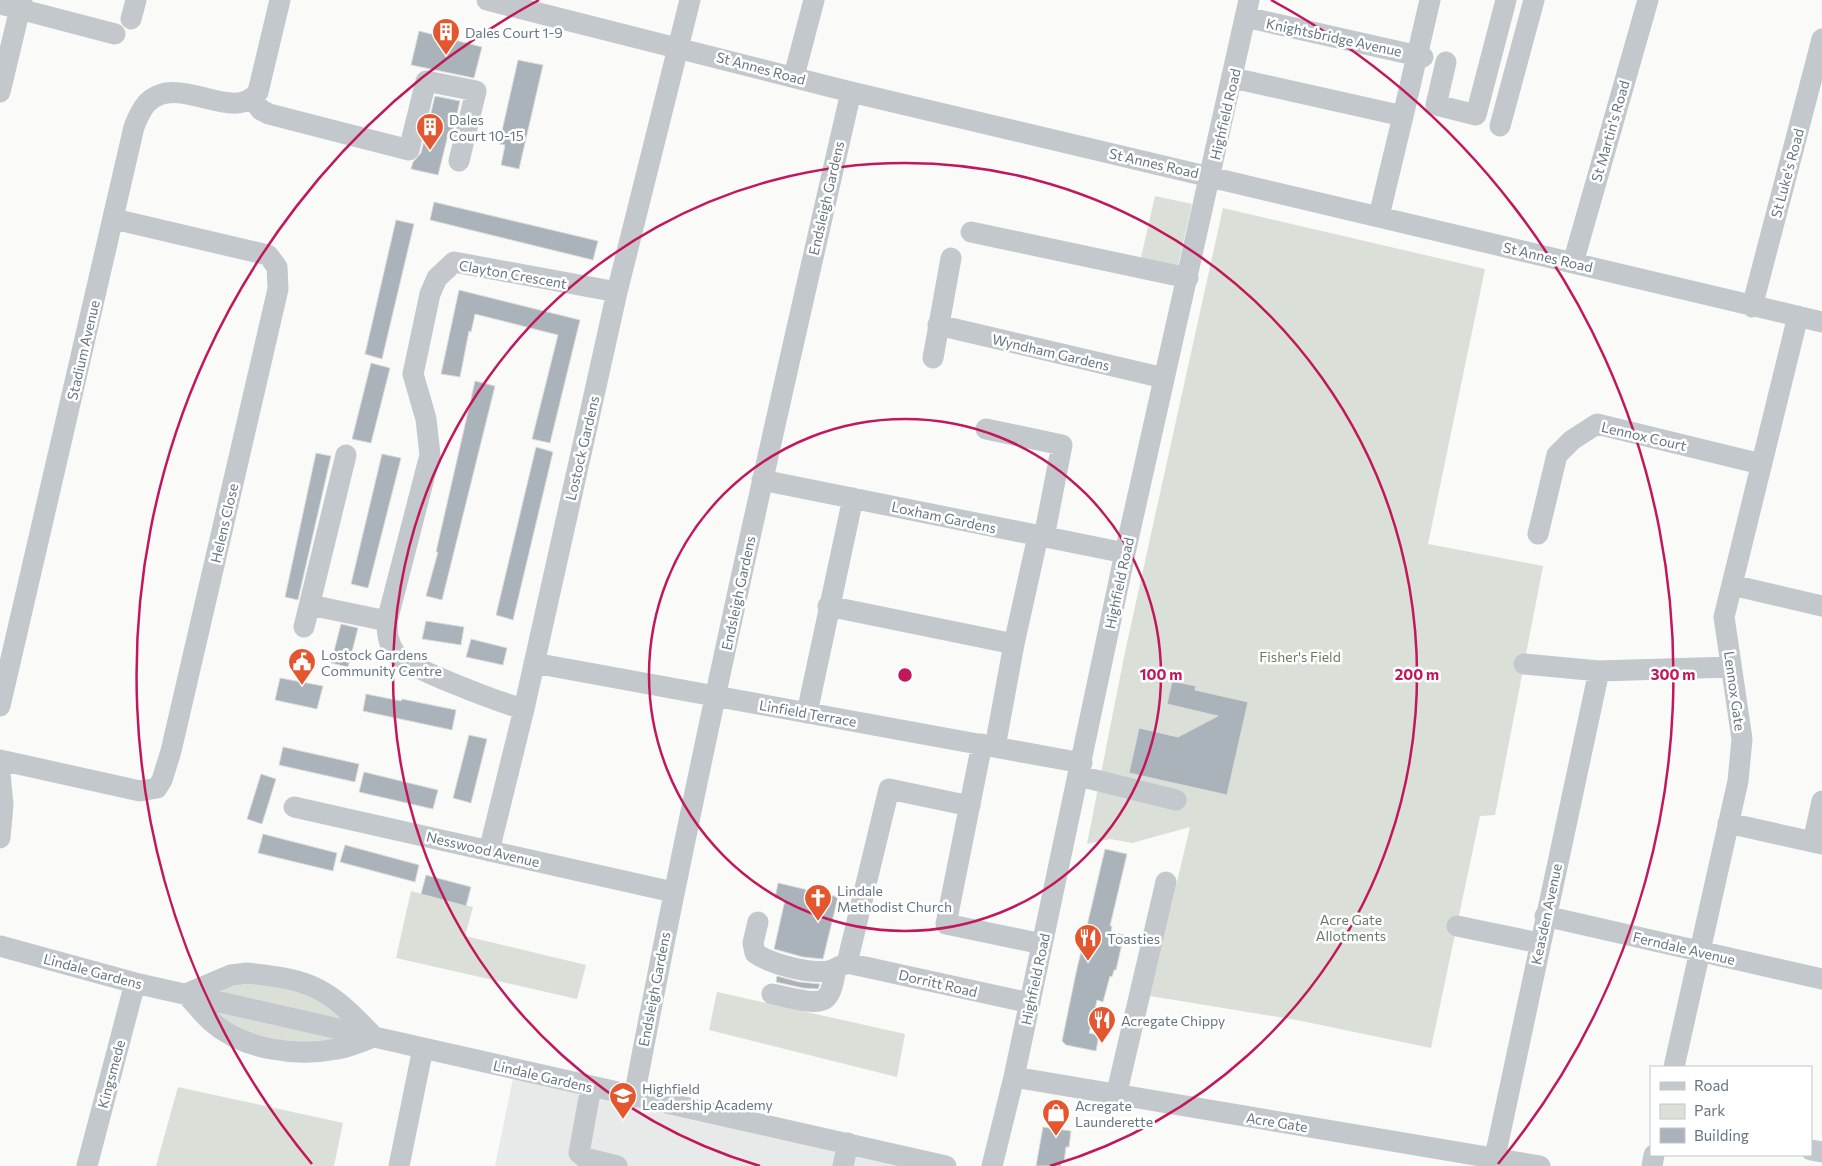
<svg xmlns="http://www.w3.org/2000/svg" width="1822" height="1166" viewBox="0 0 1822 1166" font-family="Commissioner,sans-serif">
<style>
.built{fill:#e8e9e9}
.green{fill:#dadfd7}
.building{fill:#aab3b9;stroke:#dcdcda}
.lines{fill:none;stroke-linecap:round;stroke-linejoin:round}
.minor{stroke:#c3c8cc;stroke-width:21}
.ring{fill:none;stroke:#c2185b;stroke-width:2.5}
.labels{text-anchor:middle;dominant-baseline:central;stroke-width:5;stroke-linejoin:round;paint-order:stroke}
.poi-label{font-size:14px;fill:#657683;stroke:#fff;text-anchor:start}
.street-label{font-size:14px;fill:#657683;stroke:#fff}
.park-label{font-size:14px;fill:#687a64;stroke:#fff}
.centre{fill:#c2185b;stroke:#fff;stroke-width:2.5}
.ring-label{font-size:15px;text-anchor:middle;font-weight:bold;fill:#c2185b;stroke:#fff;stroke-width:5;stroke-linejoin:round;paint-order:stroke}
</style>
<rect width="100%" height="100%" fill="#fafaf8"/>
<path class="built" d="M515,1069L946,1166H495Z"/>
<path class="green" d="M1155,196L1192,204L1177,270L1140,262Z
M1223,208L1485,269L1428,544L1543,566L1495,815L1480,816L1431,1048L1297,1020L1150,996L1190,827L1132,843L1110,839L1087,844L1125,652Z
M411,891L473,907L465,936L586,965L577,999L396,958Z
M288,978L363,1025L202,988Z
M717,992L905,1034L897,1077L709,1030Z
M197,1006L359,1042L281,1050Z
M178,1087L343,1123L334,1166H156Z"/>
<path class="building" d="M419,31L482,47L474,78L411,65Z
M518,60L543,65L519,169L501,165L505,145L499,144Z
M435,96L460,101L453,132L449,131L438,175L411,169L413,162L421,153Z
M434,202L598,241L593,260L430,220Z
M396,220L414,224L382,359L365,354Z
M459,290L580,320L550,443L532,439L558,335L475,314L471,332L469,331L460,377L441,374Z
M371,363L390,368L371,443L352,439Z
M475,381L495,386L442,600L426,596L438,552H436Z
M536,447L553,452L513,620L496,615Z
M316,453L331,456L298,600L285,597Z
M382,454L401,458L368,588L351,584Z
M426,621L464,627L461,645L422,639Z
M341,624L358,628L348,667L331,663Z
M471,639L507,648L503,665L466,657Z
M280,678L323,686L317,709L275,700Z
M1172,681L1196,686L1195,690L1248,702L1227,795L1129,773L1139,728L1178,737L1218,716L1167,704Z
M366,694L401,701L402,699L456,710L452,730L363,711Z
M469,735L487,739L471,803L453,798Z
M283,747L359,764L355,782L279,765Z
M364,772L438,790L433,809L359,792Z
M261,774L276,779L262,824L247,819Z
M263,834L337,853L333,871L258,853Z
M345,845L419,865L415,882L340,862Z
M1105,849L1127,854L1110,926H1112L1111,932L1124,935L1116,970H1114L1112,977L1110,976L1103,1002L1097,1000L1093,1019L1089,1033L1099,1035L1096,1051L1066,1045L1062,1041L1076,973Z
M426,875L471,887L466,906L421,894Z
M778,883L838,897L823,959L803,957L774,949L785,900L775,898Z
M777,976L799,982L820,984L818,989L803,988L776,982Z
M1043,1127L1071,1131L1069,1147H1066L1064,1162H1061V1166H1036Z"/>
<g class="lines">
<path class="minor" d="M487,0L851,92L1822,322
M0,4L115,34
M1245,17L1423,57
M131,19L136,0
M1446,62L1436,105L1476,115L1506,0
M794,76L814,0
M1233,78L1403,116L1379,216
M0,92L22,0
M252,99L261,110L269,114L409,150L426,81L476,91L459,161
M1403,116L1430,0
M1500,126L1534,0
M971,232L1188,278
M1573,263L1648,0
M1752,307L1822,39
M938,325L1164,378
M933,358L951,258
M986,429L1062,445L1044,537
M762,480L1125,553
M1538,534L1557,455L1572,440L1597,424L1761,464
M1732,585L1822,606
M310,605L387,621
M828,606L1014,644L995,747
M304,627L346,455
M1014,644L1038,536
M534,663L1082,763
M1524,664L1599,671L1731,667
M0,706L134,127C137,119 141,110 147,103C178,71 232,125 258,92L280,0
M524,709C504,704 407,668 396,654C388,644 387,633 387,621L430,455L426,419L413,374L430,294L437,278L454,262L617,292
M807,713L853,498
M982,744L946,924L1042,944
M0,760L140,791L157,788L162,780L171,751L278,289L277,267L268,255L114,219
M0,773L3,805L0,838
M1079,776L1176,800
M294,807L673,892
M1728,823L1822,844
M1813,842L1822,801
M489,851L524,709L617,292L690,0
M1545,916L1822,979
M758,922L753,943L755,953C770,964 809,974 828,971C835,970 841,965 847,963
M1457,926L1539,943
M0,946L135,983L946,1166
M847,963L889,789L970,806
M847,963L1030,1003
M247,973C314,980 328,988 374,1037C362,1041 350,1047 337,1049C297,1057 244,1050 212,1022C203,1014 194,1003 186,994L231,975Z
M772,994C784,996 818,1007 826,998C833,991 834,977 836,968
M1674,1067L1738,781L1742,739L1724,617L1798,316
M1014,1077L1540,1166
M591,1087L579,1153L585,1158L617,1166
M1116,1096L1166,882
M634,1097C698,760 774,426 851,92
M1811,1150L1822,1152
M1495,1157L1599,671
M87,1166L135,983
M399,1166L423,1048
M843,1166L848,1143
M992,1166L1014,1077L1125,553L1249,0
M1652,1166L1654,1155"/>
</g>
<g class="ring">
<circle cx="905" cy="675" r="256"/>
<path d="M760 1166A512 512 0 1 1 1050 1166"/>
<path d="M312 1164A768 768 0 0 1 539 0M1271 0A768 768 0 0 1 1498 1164"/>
</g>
<defs>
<symbol id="building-pin" viewBox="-11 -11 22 30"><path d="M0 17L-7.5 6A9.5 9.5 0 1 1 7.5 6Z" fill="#e4572e" stroke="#fff"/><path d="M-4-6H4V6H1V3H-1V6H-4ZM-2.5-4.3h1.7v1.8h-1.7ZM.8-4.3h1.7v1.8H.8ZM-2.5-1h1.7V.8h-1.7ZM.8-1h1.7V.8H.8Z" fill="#fff"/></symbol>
<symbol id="civic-pin" viewBox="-11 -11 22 30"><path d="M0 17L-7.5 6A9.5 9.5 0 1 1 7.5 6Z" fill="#e4572e" stroke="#fff"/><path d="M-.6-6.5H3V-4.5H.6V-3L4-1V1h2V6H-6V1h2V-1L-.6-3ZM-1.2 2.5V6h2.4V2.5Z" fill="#fff"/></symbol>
<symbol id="church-pin" viewBox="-11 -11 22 30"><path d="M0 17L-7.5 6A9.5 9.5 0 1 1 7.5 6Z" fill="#e4572e" stroke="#fff"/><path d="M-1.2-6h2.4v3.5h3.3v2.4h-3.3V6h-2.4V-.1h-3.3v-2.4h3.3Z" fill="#fff"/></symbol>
<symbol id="restaurant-pin" viewBox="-11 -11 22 30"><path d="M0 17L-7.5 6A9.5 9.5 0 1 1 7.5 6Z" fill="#e4572e" stroke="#fff"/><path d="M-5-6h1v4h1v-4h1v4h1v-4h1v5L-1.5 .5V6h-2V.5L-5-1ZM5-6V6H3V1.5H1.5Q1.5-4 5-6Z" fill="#fff"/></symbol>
<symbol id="school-pin" viewBox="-11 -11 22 30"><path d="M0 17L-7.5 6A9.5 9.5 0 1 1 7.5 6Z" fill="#e4572e" stroke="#fff"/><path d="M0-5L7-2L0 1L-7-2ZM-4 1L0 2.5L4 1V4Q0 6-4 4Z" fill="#fff"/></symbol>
<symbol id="shop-pin" viewBox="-11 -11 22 30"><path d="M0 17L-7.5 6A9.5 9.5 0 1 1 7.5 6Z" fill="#e4572e" stroke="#fff"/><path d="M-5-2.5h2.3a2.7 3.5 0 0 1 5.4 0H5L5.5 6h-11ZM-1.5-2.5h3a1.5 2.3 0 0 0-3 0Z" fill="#fff"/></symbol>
</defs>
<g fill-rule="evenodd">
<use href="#building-pin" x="430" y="16" width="32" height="43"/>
<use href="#building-pin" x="414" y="111" width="32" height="43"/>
<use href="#civic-pin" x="286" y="646" width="32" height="43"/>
<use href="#church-pin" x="802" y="882" width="32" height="43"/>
<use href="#restaurant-pin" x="1072" y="922" width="32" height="43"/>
<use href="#restaurant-pin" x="1086" y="1004" width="32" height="43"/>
<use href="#school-pin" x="607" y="1080" width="32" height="43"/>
<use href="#shop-pin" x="1040" y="1097" width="32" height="43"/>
</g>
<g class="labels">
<g class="poi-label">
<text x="465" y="32">Dales Court 1-9</text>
<text x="449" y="119">Dales<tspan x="449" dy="16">Court 10-15</tspan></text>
<text x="321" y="654">Lostock Gardens<tspan x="321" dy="16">Community Centre</tspan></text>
<text x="837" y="890">Lindale<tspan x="837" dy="16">Methodist Church</tspan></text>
<text x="1107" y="938">Toasties</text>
<text x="1121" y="1020">Acregate Chippy</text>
<text x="642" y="1088">Highfield<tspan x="642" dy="16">Leadership Academy</tspan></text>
<text x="1075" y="1105">Acregate<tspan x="1075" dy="16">Launderette</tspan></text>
</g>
<g class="street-label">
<text transform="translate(1334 37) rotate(12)">Knightsbridge Avenue</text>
<text transform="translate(761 68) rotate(15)">St Annes Road</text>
<text transform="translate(1225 114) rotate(-77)">Highfield Road</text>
<text transform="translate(1610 131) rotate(-74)">St Martin's Road</text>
<text transform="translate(1154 163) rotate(13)">St Annes Road</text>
<text transform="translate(1787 173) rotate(-75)">St Luke's Road</text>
<text transform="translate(826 198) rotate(-77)">Endsleigh Gardens</text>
<text transform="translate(1548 257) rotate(13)">St Annes Road</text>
<text transform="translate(513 274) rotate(10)">Clayton Crescent</text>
<text transform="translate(83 350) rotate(-77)">Stadium Avenue</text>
<text transform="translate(1051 352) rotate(13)">Wyndham Gardens</text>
<text transform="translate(1644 436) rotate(13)">Lennox Court</text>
<text transform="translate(582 448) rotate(-77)">Lostock Gardens</text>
<text transform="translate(944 517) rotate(12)">Loxham Gardens</text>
<text transform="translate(224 523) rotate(-77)">Helens Close</text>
<text transform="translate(1119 583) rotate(-78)">Highfield Road</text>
<text transform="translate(738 593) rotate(-78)">Endsleigh Gardens</text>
<text transform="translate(1735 691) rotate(82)">Lennox Gate</text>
<text transform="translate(808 713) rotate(10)">Linfield Terrace</text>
<text transform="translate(483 849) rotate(13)">Nesswood Avenue</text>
<text transform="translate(1546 914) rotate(-78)">Keasden Avenue</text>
<text transform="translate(1684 948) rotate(13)">Ferndale Avenue</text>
<text transform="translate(93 971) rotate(15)">Lindale Gardens</text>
<text transform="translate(1035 979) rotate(-78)">Highfield Road</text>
<text transform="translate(938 983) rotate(13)">Dorritt Road</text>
<text transform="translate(654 989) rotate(-79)">Endsleigh Gardens</text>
<text transform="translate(111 1074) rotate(-75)">Kingsmede</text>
<text transform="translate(543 1076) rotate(13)">Lindale Gardens</text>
<text transform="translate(1277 1122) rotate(9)">Acre Gate</text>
</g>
<g class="park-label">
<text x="1300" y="656">Fisher's Field</text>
<text x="1351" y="919">Acre Gate<tspan x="1351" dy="16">Allotments</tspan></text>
</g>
</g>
<circle cx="905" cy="675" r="8" class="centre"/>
<g class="ring-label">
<text x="1161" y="680">100 m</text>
<text x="1417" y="680">200 m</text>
<text x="1673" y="680">300 m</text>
</g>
<rect x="1650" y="1066" width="162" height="90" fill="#ffffff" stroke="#c1c8cd"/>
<rect x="1660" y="1082" width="25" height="8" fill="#c3c8cc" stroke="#c1c8cd"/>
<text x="1694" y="1091" font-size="15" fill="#657683">Road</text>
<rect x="1660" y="1104" width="25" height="15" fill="#dadfd7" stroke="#c1c8cd"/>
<text x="1694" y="1116" font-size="15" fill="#657683">Park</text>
<rect x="1660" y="1128" width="25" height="15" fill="#aab3b9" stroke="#c1c8cd"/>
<text x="1694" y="1141" font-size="15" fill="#657683">Building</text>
</svg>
